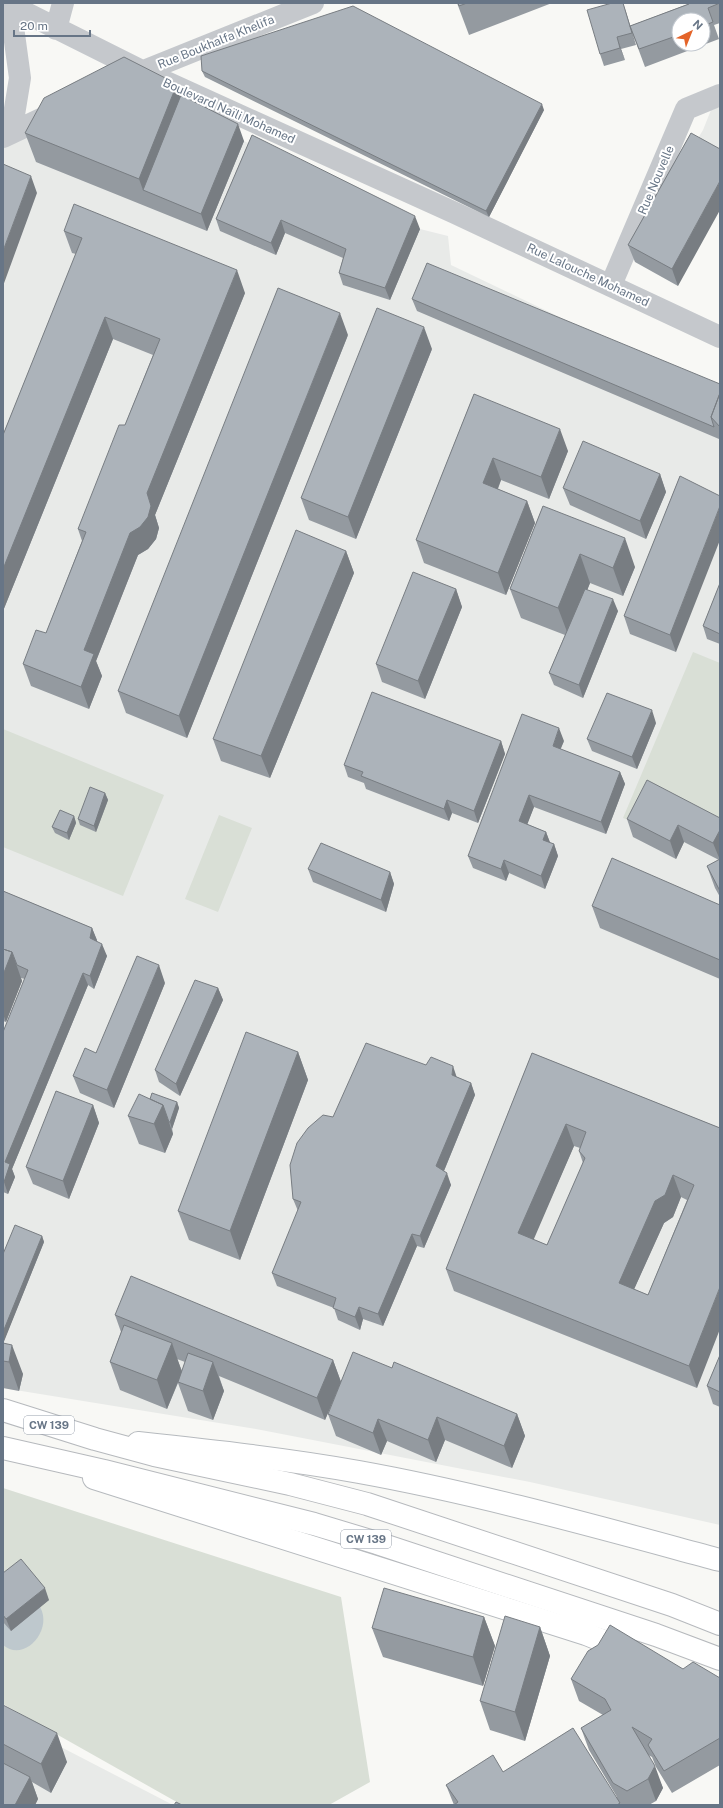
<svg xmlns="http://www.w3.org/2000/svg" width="723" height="1808" viewBox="0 0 723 1808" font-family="'Public Sans',sans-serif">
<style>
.built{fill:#e8eae8}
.green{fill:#d9dfd6}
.water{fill:#bec8cd}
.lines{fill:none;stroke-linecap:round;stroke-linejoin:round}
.primary-casing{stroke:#b6babe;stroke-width:24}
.highway-casing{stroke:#b6b9bd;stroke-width:24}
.street{stroke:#c5c8cc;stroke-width:22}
.primary{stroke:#fff;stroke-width:22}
.highway{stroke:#fff;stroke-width:22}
.wall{fill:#949aa0;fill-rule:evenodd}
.shaded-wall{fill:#787d82}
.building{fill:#acb3ba;stroke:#787d82;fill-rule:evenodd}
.labels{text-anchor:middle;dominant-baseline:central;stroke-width:4;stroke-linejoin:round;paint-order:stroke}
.shield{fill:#fff;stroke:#959eaa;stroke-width:1}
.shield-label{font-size:11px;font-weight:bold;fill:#677586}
.street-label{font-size:12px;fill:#677586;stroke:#fff}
</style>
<rect width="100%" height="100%" fill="#f8f8f5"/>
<path class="built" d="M134,86L420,229L448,236L451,265L720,394V1525L530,1482L256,1429L3,1388V141Z
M720,107V181L683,163L703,130L711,110Z
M3,1717L173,1805H3Z"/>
<path class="green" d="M693,652L720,663V852L623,818Z
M3,729L164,795L123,896L3,847Z
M219,815L252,828L218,912L185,899Z
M3,1488L341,1597L370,1782L329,1805H182L3,1704Z"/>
<path class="water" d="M3,1591L38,1604C56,1627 25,1664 3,1645Z"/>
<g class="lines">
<defs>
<path id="primary" d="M138,1443C212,1451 286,1459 359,1472C481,1494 601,1528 720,1560
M94,1478L586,1634L628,1651"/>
<path id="highway" d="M3,1410L95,1439L154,1455L290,1484L367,1504L672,1605L720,1624
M3,1448L104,1471L314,1524L377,1543L656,1635L720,1659"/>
</defs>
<use href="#primary" class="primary-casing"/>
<use href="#highway" class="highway-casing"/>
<path class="street" d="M6,3L142,71L455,213L720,337
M10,5L20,78L11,133
M56,29L63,3
M134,75L313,3
M3,137L58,111
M611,285L686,109L720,95"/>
<use href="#primary" class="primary"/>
<use href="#highway" class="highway"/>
</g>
<path class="wall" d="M457,3H552L469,35Z
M623,3L630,26L688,4V3H720V23L714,25L719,39L645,67L632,32L636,45L621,49L625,60L604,66L600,54ZM679,20H703V44H679Z
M202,71L544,110L489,217L205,77Z
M181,95L244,141L207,231L36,162L25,133Z
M691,133L678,286L635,262L628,245Z
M252,135L420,229L390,300L343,285L339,273L343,258L285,233L276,255L220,231L216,219Z
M64,231L245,293L155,515L159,528L156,539L148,549L138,555L96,661L102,676L89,709L31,686L23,664L46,633L82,541L78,529L125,425L153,355L113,339L3,611V435L76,254L72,253Z
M412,299L720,384V441L719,439L417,311Z
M348,335L187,738L126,713L118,691Z
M432,349L356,539L309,520L301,498Z
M474,394L568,451L549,499L501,480L498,489L527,501L535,523L506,595L424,563L416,540Z
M660,474L666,492L646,539L570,505L563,488Z
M680,476L676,652L630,634L624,616Z
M543,506L635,567L623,596L590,583L587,590L618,611L583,698L554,685L549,673L565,635L521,618L510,589Z
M346,551L354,573L270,778L221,761L213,739Z
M720,583V644L707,639L703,626Z
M456,589L462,607L425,699L382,682L376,664Z
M656,723L637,769L592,751L587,739Z
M501,741L505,754L478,823L452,813L449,821L366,789L364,783L348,777L344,765Z
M564,741L560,749L620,772L625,784L606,834L534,807L527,824L546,832L550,843L554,844L558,856L545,889L509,873L506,881L473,868L468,856Z
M105,793L108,800L96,832L80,825L78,819Z
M74,816L76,823L69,840L55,833L52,827Z
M720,818V897L715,888L707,866L719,860L684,842L676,859L633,837L627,819Z
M308,869L390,872L394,884L386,912L313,882Z
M3,891L92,928L97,941L107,956L94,989L88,985L12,1169L15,1177L8,1194L3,1192V1032L25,979L21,978L22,981L6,1022L3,1021Z
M720,905V979L600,928L592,906Z
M165,983L114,1108L80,1093L73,1076Z
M218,988L223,1000L180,1096L159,1082L155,1070Z
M298,1052L308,1080L240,1260L189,1240L178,1211Z
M532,1053L720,1128L697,1388L454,1291L446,1269ZM574,1146L580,1148L579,1151L583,1163L547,1245L533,1239ZM681,1197L687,1200L648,1295L634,1289L664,1223L673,1217Z
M457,1077L471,1083L475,1095L444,1171L451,1185L424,1248L417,1246L383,1326L363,1319L360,1330L338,1320L334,1308L277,1286L272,1273L298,1211L293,1199L333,1117Z
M150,1099L177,1102L179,1108L172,1129V1128L173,1134L165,1153L139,1144L128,1116Z
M93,1105L99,1123L69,1199L33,1184L26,1167Z
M42,1236L44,1242L3,1343L23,1374L19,1391L3,1388V1254Z
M115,1315L333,1360L341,1382L325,1420L219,1376L224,1391L213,1420L188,1411L178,1383L167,1409L120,1390L110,1362L121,1332ZM177,1359L185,1362L182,1371Z
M720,1355V1407L713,1404L707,1386Z
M392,1368L517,1414L525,1436L512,1468L445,1440L436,1462L387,1441L381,1455L336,1436L328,1414Z
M3,1573L49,1600L11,1631L3,1622Z
M484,1617L495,1646L483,1686L383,1657L372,1628Z
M540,1627L550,1656L525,1741L490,1730L480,1701Z
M683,1669L720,1678V1765L672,1793L656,1767L652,1757L648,1755L663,1788L656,1801L649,1805H621V1804L454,1805L446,1785L503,1772L617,1797L589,1750L581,1728L603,1715L579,1701L571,1679Z
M3,1705L67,1762L51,1793L32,1782L38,1799L35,1805H3Z"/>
<path class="shaded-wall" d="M623,3L626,12L636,45L632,33Z
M617,37L621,49L625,60L620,48Z
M177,84L187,112L143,190L139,179Z
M542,104L544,110L489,217L486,211Z
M238,124L244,141L207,231L201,214Z
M31,176L37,193L3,286V251Z
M720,181V210L678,286L672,269Z
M415,216L420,229L390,300L385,288Z
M281,220L285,233L276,255L271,243Z
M237,270L245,293L155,515L159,528L156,539L148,549L138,555L96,661L102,676L89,709L81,687L84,650L130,533L147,493Z
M340,313L348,335L187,738L179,716Z
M105,317L113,339L3,611V569Z
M424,327L432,349L356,539L348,517Z
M560,429L568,451L549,499L541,477Z
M493,458L501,480L491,505L483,483Z
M660,474L666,492L646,539L640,521Z
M527,501L535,523L506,595L498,573Z
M720,506V540L676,652L670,635Z
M625,538L635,567L623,596L613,568Z
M346,551L354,573L270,778L261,756Z
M580,554L590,583L569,637L558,608Z
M456,589L462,607L425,699L418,681Z
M613,599L618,611L583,698L579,685Z
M652,710L656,723L637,769L632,757Z
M559,728L564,741L557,758L553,746Z
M501,741L505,754L478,823L474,811Z
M620,772L625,784L606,834L601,822Z
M105,793L108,800L96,832L94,826Z
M529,795L534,807L524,833L519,821Z
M447,800L452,813L449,821L444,809Z
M74,816L76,823L69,840L67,833Z
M678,825L684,842L676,859L670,841Z
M720,830V860L713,843Z
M546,832L551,845L543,840Z
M554,844L558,856L545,889L541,876Z
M504,860L509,873L506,881L501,869Z
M390,872L394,884L386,912L381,900Z
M92,928L97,940L94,950L90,938Z
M102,944L107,956L94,989L90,976Z
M12,952L22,981L6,1022L3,1014V975Z
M159,965L165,983L114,1108L107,1090Z
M83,973L88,985L12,1169L15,1177L8,1194L4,1182L5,1162Z
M218,988L223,1000L180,1096L176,1084Z
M298,1052L308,1080L240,1260L230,1231Z
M453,1066L457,1078L452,1075Z
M471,1083L475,1095L441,1178L436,1166Z
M177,1102L179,1108L172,1129L170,1122Z
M93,1105L99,1123L69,1199L63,1181Z
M163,1105L173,1134L165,1153L154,1124Z
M566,1124L574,1146L527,1255L518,1233Z
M447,1173L451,1185L424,1248L420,1236Z
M673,1175L681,1197L673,1217L664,1223L627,1305L619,1283L655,1201Z
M412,1234L417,1246L383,1326L378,1314Z
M42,1236L44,1242L3,1344V1332Z
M720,1287V1329L697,1388L689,1366Z
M359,1307L363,1319L360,1330L355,1317Z
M172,1343L182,1372L167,1409L157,1380Z
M12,1345L23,1374L19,1391L9,1362Z
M333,1360L341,1382L325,1420L317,1398Z
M213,1362L224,1391L213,1420L203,1391Z
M517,1414L525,1436L512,1468L504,1446Z
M437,1417L445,1440L436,1462L428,1440Z
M378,1419L387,1441L381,1455L373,1433Z
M45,1588L49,1600L11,1631L6,1619Z
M484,1617L495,1646L483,1686L473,1657Z
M540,1627L550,1656L525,1741L515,1712Z
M57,1733L67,1762L51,1793L41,1764Z
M655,1766L663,1788L656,1801L648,1779Z
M30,1777L38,1799L35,1805H15Z"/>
<path class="building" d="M458,3H467L459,6Z
M612,3H623L632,33L617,37L620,48L600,54L587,10Z
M688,3H720L708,8L713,22L703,26V20H679V35L639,49L630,26L689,4Z
M353,6L542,104L486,211L202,71L201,56Z
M124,57L177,84L139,179L25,133L44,98Z
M181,95L238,124L201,214L143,190Z
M691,133L720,149V181L672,269L628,245Z
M252,135L415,216L385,288L339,273L346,249L281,220L271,243L216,219Z
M3,164L31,176L3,251Z
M74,204L237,270L147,493L151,506L148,517L140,527L130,533L84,650L94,654L81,687L23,664L36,630L46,633L86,532L78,529L119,425H125L160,339L105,317L3,569V435L82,238L64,231Z
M427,263L720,384V393L711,417L714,427L412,299Z
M278,288L340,313L179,716L118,691Z
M377,308L424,327L348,517L301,498Z
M720,393V427L711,417Z
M474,394L560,429L541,477L493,458L483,483L527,501L498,573L416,540Z
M583,441L660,474L640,521L563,488Z
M680,476L720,496V506L670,635L624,616Z
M543,506L625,538L613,568L580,554L558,608L510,589Z
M296,530L346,551L261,756L213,739Z
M413,572L456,589L418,681L376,664Z
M720,583V634L703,626Z
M585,589L613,599L579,685L549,673Z
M372,692L501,741L474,811L447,800L444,809L361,776L363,772L344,765Z
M607,693L652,710L632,757L587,739Z
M522,714L559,728L553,746L620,772L601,822L529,795L519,821L546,832L543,840L554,844L541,876L504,860L501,869L468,856Z
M647,780L720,818V830L713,843L678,825L670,841L627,819Z
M90,787L105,793L94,826L78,819Z
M60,810L74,816L67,833L52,827Z
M321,843L390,872L381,900L308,869Z
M612,858L720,905V960L592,906Z
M720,859V891L707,866Z
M3,891L92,928L90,938L102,944L90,976L83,973L5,1162L10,1164L4,1182H3V1032L28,970L17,965L12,952L3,949Z
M3,949L12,952L3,975Z
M137,956L159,965L107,1090L73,1076L85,1048L96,1053Z
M195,980L218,988L176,1084L155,1070Z
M246,1032L298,1052L230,1231L178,1211Z
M366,1043L426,1065L431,1057L453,1066L452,1075L471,1083L436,1166L447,1173L420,1236L412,1234L378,1314L359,1307L355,1317L333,1308L336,1298L272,1273L301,1202L293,1199L290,1165L297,1143L308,1128L323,1115L333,1117Z
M532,1053L720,1128V1287L689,1366L446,1269ZM566,1124L586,1132L579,1151L585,1158L547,1245L518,1233ZM673,1175L694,1185L648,1295L619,1283L655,1201L665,1195Z
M56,1091L93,1105L63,1181L26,1167Z
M152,1093L177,1102L170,1122H169L163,1105L150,1099Z
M139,1094L163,1105L154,1124L128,1116Z
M15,1225L42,1236L3,1332V1254Z
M131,1276L333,1360L317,1398L115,1315Z
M124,1325L172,1343L157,1380L110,1362Z
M3,1343L12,1345L9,1362L3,1361Z
M353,1352L392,1368L394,1362L517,1414L504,1446L437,1417L428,1440L378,1419L373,1433L328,1414Z
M188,1353L213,1362L203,1391L178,1382Z
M720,1355V1392L707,1386Z
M21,1559L45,1588L6,1619L3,1615V1573Z
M384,1588L484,1617L473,1657L372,1628Z
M505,1616L540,1627L515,1712L480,1701Z
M610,1625L683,1669L693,1662L720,1678V1738L664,1771L648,1745L652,1739L632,1727L655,1766L648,1779L627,1791L613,1783L581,1728L611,1710L605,1699L571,1679L588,1651L598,1645Z
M3,1705L57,1733L41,1764L3,1744Z
M573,1728L620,1803L617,1805H454L458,1802L446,1785L493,1755L503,1772Z
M3,1763L30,1777L15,1805H3Z
M176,1802L182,1805H174Z"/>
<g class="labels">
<g class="shield">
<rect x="24" y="1416" width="50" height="18" rx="3"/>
<rect x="341" y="1530" width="50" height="18" rx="3"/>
</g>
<g class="shield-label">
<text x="49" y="1425">CW 139</text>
<text x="366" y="1539">CW 139</text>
</g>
<g class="street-label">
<text transform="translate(216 42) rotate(-22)">Rue Boukhalfa Khelifa</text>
<text transform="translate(229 111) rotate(24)">Boulevard Naïli Mohamed</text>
<text transform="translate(656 180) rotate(-67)">Rue Nouvelle</text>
<text transform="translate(588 275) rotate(25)">Rue Lalouche Mohamed</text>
</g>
</g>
<rect width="723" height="1808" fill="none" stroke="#677586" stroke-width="8"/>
<g transform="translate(691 32) rotate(43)"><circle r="19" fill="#ffffff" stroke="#c2c8cf"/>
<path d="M0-3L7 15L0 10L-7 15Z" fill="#e46429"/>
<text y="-6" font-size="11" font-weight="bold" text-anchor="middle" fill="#677586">N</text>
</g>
<path d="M14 30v6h76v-6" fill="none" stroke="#677586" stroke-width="2"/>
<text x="20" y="30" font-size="12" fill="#677586" stroke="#ffffff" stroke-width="3" paint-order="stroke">20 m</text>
</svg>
